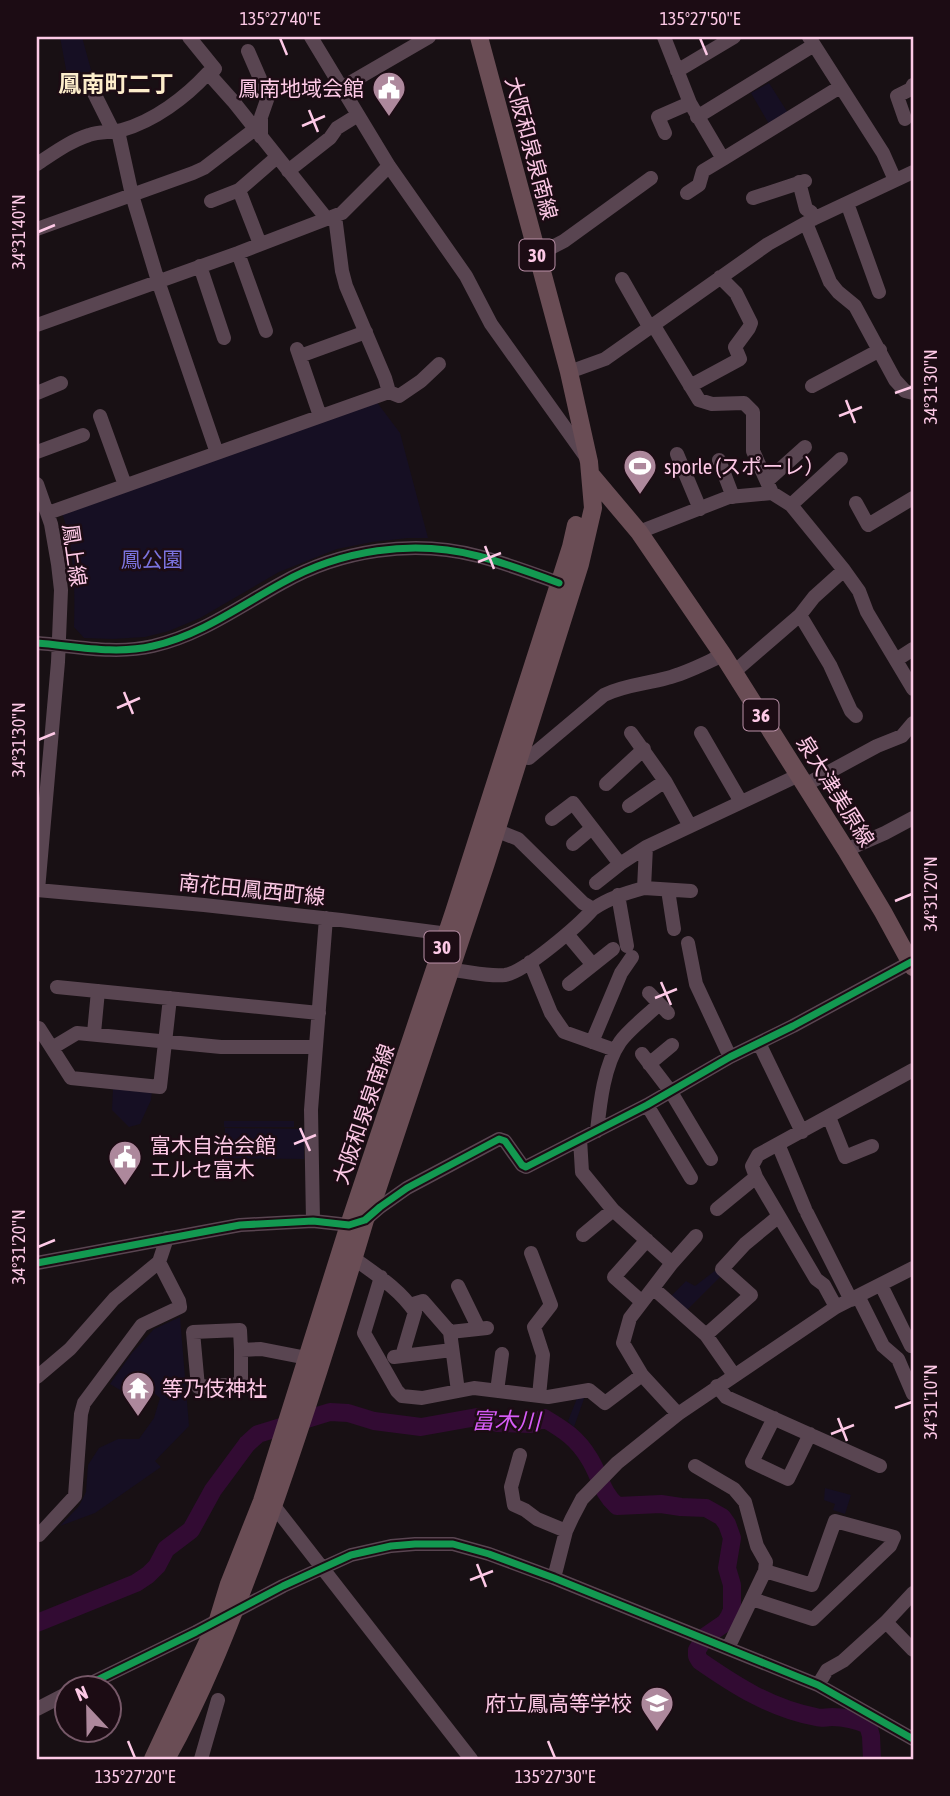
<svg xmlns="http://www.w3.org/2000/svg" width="950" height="1796" viewBox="0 0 950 1796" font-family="'Asap Condensed','Noto Sans JP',sans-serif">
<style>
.green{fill:#160f23}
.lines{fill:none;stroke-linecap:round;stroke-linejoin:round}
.river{stroke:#320b33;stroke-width:18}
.minor{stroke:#594551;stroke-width:14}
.major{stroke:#6a4d55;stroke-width:18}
.cycleway-casing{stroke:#1c0c14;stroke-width:11}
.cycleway{stroke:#139951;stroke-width:7}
.ticks{fill:none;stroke:#fdc9e6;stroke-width:2.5}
.labels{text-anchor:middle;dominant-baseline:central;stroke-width:5;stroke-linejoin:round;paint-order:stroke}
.shield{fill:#1c0c14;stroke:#ba90a7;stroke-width:2}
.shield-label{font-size:19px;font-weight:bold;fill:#fdc9e6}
.poi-label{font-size:21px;fill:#fdc9e6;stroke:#1c0c14;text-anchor:start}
.street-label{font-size:21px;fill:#fdc9e6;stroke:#1c0c14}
.park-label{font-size:21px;fill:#7b73de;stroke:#1c0c14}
.neighbourhood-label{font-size:23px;font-weight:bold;fill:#fdedcb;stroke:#1c0c14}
.water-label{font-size:23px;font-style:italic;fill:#d75cf8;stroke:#1c0c14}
.neatline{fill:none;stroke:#fdc9e6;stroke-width:2.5}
.ticks-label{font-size:18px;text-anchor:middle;fill:#fdc9e6}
</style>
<rect width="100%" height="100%" fill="#181014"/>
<path class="green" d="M60,37H82L93,77L68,80Z
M769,83L788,113L769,124L751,93Z
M376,401L400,433L428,538H408L372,542L337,549L279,572L200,618L169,631L145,637L113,639L84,638L74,627C75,589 75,549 62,513Z
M113,1088L152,1091L151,1100L140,1124L129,1127L112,1110Z
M224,1121H294V1127H224Z
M225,1128L304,1129V1159L224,1158Z
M716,1270L722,1275L687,1310L671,1296L686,1281L695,1286Z
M180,1317L189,1426L155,1461L161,1467L95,1513L60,1526L79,1506L86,1492L88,1465L99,1448L118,1439H139L154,1418L160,1398L137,1379L120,1390L110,1384L132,1353L154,1329Z
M578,1396H585L574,1427L568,1421Z
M825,1488L851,1495L845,1514L833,1510L835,1504L824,1500Z"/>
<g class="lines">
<path class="river" d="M37,1623L136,1583L148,1575L157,1566L166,1549L191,1530L213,1490L247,1444L258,1434L330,1412L348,1413L374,1421L421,1427L477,1417L497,1423L531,1424L544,1418C564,1430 577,1438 589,1458C600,1475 601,1492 617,1506L661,1504L681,1507L706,1508L722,1517L727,1524L732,1538L727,1568L732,1585V1610L729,1617L725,1623L706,1636L697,1650V1656L700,1661C736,1686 772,1709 816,1717C821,1719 826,1717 832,1717C843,1717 858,1720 868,1725L871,1736L872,1759"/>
<path class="minor" d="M189,37L215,69
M311,37L389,166L466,276L491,324L586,457
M664,37L690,103L723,159L840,87
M809,37L883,153L895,180
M248,51L268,97L261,117V137
M677,71L734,37
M88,81L113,131
M341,88L429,37
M697,117L814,45
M905,119L897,96L911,89L913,85
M118,131L132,195L158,281L217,453
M665,133L658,117L690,103
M37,164C54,153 70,141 89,135C100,131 111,133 122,130C154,121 185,98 208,73L233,101L327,219
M288,171L330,138L337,128L358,115
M799,182L806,209L811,212L813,219
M239,190L260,244
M687,193L699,185L703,171L723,159
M753,198L805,181
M211,201L239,190L277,157
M847,203L879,292
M335,216L342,271L346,286L385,378L389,392
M806,223L830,282L838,292L855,306L895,380L905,391L913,393
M37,229L193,173L204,168L255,129
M238,253L266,331
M537,255L564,241L651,178
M200,266L224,338
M622,279L650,328
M37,325L238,253L342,213L389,166
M654,326L699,400L712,404L744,403L753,412V451L772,493L791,505L844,570L859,591L867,612L913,689
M297,349L320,416
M300,356L366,332
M569,372L605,359L768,244L813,219L913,172
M690,386L740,359L735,347L749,328L751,323L736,293L720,277
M812,386L880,350
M37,393L61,383
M100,416L125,485
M37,452L83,435
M677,454L700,509
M719,460L733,497
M767,481L805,447
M37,484L51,524L58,564L61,590L58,662L38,890
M856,503L868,525L913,498
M791,505L841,459
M48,513L389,392L399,396L421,381L439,364
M639,532L729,497L772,493
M800,615L830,665L851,711L856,716
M37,643C75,646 115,655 153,646C201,635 240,606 282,583C340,550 413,539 478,556C505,563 532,573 559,583
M896,660L913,649
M734,672L800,615L814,597L844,570
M631,733L665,781L690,826
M701,733L741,802
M519,757L529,758L604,695C624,685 646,684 667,678C687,673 705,663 723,655
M606,784L644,749
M805,785L877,746L902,736L913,723
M629,806L665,781
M552,819L573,803L620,864
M495,830L518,839L583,903L593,909C609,898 626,893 644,888L646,847L799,775
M573,844L592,828
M846,850L885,833L913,818
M596,883L620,864L646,847
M644,888L691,891
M37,890L204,905L341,920L456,935
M668,890L674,929
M618,895L627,946
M567,934L593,965
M688,943L696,984L730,1057
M530,962L551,1013L564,1032L612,1049
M450,970C467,971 488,977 505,975C525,972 579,925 593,909
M569,984L613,949
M57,987L319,1013
M649,993L668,1013
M39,1028L71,1078L160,1087L170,998
M94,1033L98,991
M592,1042L621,973L632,957
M759,1043L802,1132
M52,1048L77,1033L221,1047H315
M642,1054L671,1092L711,1159
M649,1064L672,1045
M647,1105L691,1178
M829,1117L845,1157L872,1146
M597,1131C600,1103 604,1065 620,1042C628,1030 648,1015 659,1004
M580,1139L582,1172L613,1210L672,1263
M778,1144L805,1209
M717,1209L756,1177
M807,1213L851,1300
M313,1221L311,1110L326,918
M583,1235L613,1210
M531,1253L551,1305L534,1327L543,1355L539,1396
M348,1254C372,1272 398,1287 415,1312L402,1356
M37,1263L240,1225L313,1221L349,1225L365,1220L380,1207L407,1188L499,1139L505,1141L522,1165L526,1167L647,1105L730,1057L793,1026L911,962
M381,1277L364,1333L397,1391L402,1396L422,1398L474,1388L548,1397L589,1390L605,1403L642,1375
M881,1285L911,1346L913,1345
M458,1286L479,1329
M653,1288L706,1335L734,1375
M858,1296L883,1346L898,1359L913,1394
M642,1302L614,1277L647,1240
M410,1305L423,1301L450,1332L458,1391
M836,1307L824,1285L816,1279L756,1177L752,1166L758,1155L913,1070
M450,1332L487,1328
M706,1335L751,1295L722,1269L745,1244L779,1216
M241,1350L240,1330L193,1332L198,1387L241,1384V1350L261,1349L307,1358
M394,1357L452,1350
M37,1377L70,1349L114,1299L159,1262L167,1238
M717,1386L726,1397L880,1466
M497,1391L502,1354
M678,1414L642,1375L623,1343L630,1318L672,1263L696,1236
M774,1418L752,1462L788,1479L810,1434
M520,1455L511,1487L514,1505L525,1510L537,1519L566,1531
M695,1466L734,1489L745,1502L757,1546L766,1562L765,1571L728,1648
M266,1503L274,1506L471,1759
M39,1535L75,1496L81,1414L84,1403L142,1325L180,1307L179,1301L159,1262
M554,1578L566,1531L572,1518L582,1499L617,1463L678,1414L836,1307L913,1268
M752,1599L813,1619L890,1546L894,1537L835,1521L812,1585L765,1571
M886,1622L913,1650
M818,1685L827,1670L843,1661L886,1622L913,1593
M81,1688L196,1632L283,1586L351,1555L391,1546L415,1544H453L489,1554L554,1578L818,1685L913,1739
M37,1709L66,1694
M201,1759L218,1700"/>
<path class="major" d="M591,475L639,532L723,655L846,850L883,912L913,967
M153,1759L218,1620L229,1584L262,1501L349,1225L454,912L571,547L576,525
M166,1759C202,1695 228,1628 254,1559C295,1448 331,1334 365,1220L377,1190L486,863L580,564L593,508L589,462L569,372L479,37"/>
<defs>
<path id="cycleway" d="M37,643C75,646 115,655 153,646C201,635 240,606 282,583C340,550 413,539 478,556C505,563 532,573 559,583
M37,1263L240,1225L313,1221L349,1225L365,1220L380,1207L407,1188L499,1139L505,1141L522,1165L526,1167L647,1105L730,1057L793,1026L911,962
M81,1688L196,1632L283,1586L351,1555L391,1546L415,1544H453L489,1554L554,1578L818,1685L913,1739"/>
</defs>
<use href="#cycleway" class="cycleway-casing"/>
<use href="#cycleway" class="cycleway"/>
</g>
<path class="ticks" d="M280,38L287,55M700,38L707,55M309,110L318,132M302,126L325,116M38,232L55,225M895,393L912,387M846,400L855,423M839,416L862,407M485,546L494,569M478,562L501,553M124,692L133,714M117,708L140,698M38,740L55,733M895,901L912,894M661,982L671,1005M655,998L677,989M300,1128L310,1151M294,1144L316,1135M38,1247L55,1240M895,1408L912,1402M838,1418L847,1441M831,1434L854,1425M477,1564L486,1587M470,1580L493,1571M128,1741L135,1758M548,1741L555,1758"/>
<defs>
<symbol id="civic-pin" viewBox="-11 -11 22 30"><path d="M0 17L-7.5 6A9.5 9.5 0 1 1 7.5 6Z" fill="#ad889c" stroke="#1c0c14"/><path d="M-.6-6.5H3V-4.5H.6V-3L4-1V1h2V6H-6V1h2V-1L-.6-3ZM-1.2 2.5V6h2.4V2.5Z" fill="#fff"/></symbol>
<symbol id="stadium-pin" viewBox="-11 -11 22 30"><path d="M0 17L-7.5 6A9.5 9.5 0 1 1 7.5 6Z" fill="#ad889c" stroke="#1c0c14"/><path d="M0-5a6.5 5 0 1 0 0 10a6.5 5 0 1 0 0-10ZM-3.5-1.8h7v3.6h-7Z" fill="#fff"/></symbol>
<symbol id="temple-pin" viewBox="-11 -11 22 30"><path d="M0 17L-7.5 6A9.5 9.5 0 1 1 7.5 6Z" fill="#ad889c" stroke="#1c0c14"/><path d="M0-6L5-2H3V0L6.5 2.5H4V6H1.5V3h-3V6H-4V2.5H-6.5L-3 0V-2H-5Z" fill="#fff"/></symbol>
<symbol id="school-pin" viewBox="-11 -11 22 30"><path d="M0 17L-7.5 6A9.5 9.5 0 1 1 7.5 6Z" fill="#ad889c" stroke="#1c0c14"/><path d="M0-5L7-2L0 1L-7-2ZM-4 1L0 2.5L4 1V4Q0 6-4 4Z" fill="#fff"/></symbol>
</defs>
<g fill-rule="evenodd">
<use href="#civic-pin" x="370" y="69" width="38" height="52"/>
<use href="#stadium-pin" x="621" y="447" width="38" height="52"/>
<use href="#civic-pin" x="106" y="1138" width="38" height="52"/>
<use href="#temple-pin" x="119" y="1369" width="38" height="52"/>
<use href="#school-pin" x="638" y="1684" width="38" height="52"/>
</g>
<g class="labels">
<g class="shield">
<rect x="519.5" y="239.5" width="35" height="31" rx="5"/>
<rect x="743.5" y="699.5" width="35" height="31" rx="5"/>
<rect x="424.5" y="931.5" width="35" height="31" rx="5"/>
</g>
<g class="shield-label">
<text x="537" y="255">30</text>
<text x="761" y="715">36</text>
<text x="442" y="947">30</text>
</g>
<g class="poi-label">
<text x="364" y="88" text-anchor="end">鳳南地域会館</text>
<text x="664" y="466">sporle (スポーレ）</text>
<text x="150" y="1145">富木自治会館<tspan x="150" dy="24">エルセ富木</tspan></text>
<text x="162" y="1388">等乃伎神社</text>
<text x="632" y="1703" text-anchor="end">府立鳳高等学校</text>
</g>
<g class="street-label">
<text transform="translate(532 148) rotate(75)">大阪和泉泉南線</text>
<text transform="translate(75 555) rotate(82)">鳳上線</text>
<text transform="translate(836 791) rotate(58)">泉大津美原線</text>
<text transform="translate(252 889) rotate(6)">南花田鳳西町線</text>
<text transform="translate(363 1114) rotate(-71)">大阪和泉泉南線</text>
</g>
<g class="park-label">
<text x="152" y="559">鳳公園</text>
</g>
<g class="neighbourhood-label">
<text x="116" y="84">鳳南町二丁</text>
</g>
<g class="water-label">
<text transform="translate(506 1421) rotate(1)">富木川</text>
</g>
</g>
<rect width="950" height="1796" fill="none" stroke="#1c0c14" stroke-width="77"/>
<g transform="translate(88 1709) rotate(338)"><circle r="33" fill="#1c0c14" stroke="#765868" stroke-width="2"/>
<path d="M0-5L12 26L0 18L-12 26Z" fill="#ad889c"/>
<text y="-10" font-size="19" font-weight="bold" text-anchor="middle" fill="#fdc9e6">N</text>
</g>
<rect x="38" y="38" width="874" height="1720" class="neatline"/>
<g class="ticks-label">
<text x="280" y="25">135°27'40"E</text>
<text x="700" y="25">135°27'50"E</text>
<text transform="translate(19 232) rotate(-90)" y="6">34°31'40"N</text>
<text transform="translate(931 387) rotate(-90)" y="6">34°31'30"N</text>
<text transform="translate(19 740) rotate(-90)" y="6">34°31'30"N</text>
<text transform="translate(931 894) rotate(-90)" y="6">34°31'20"N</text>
<text transform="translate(19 1247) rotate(-90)" y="6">34°31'20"N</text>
<text transform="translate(931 1402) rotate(-90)" y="6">34°31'10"N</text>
<text x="135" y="1783">135°27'20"E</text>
<text x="555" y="1783">135°27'30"E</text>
</g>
</svg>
